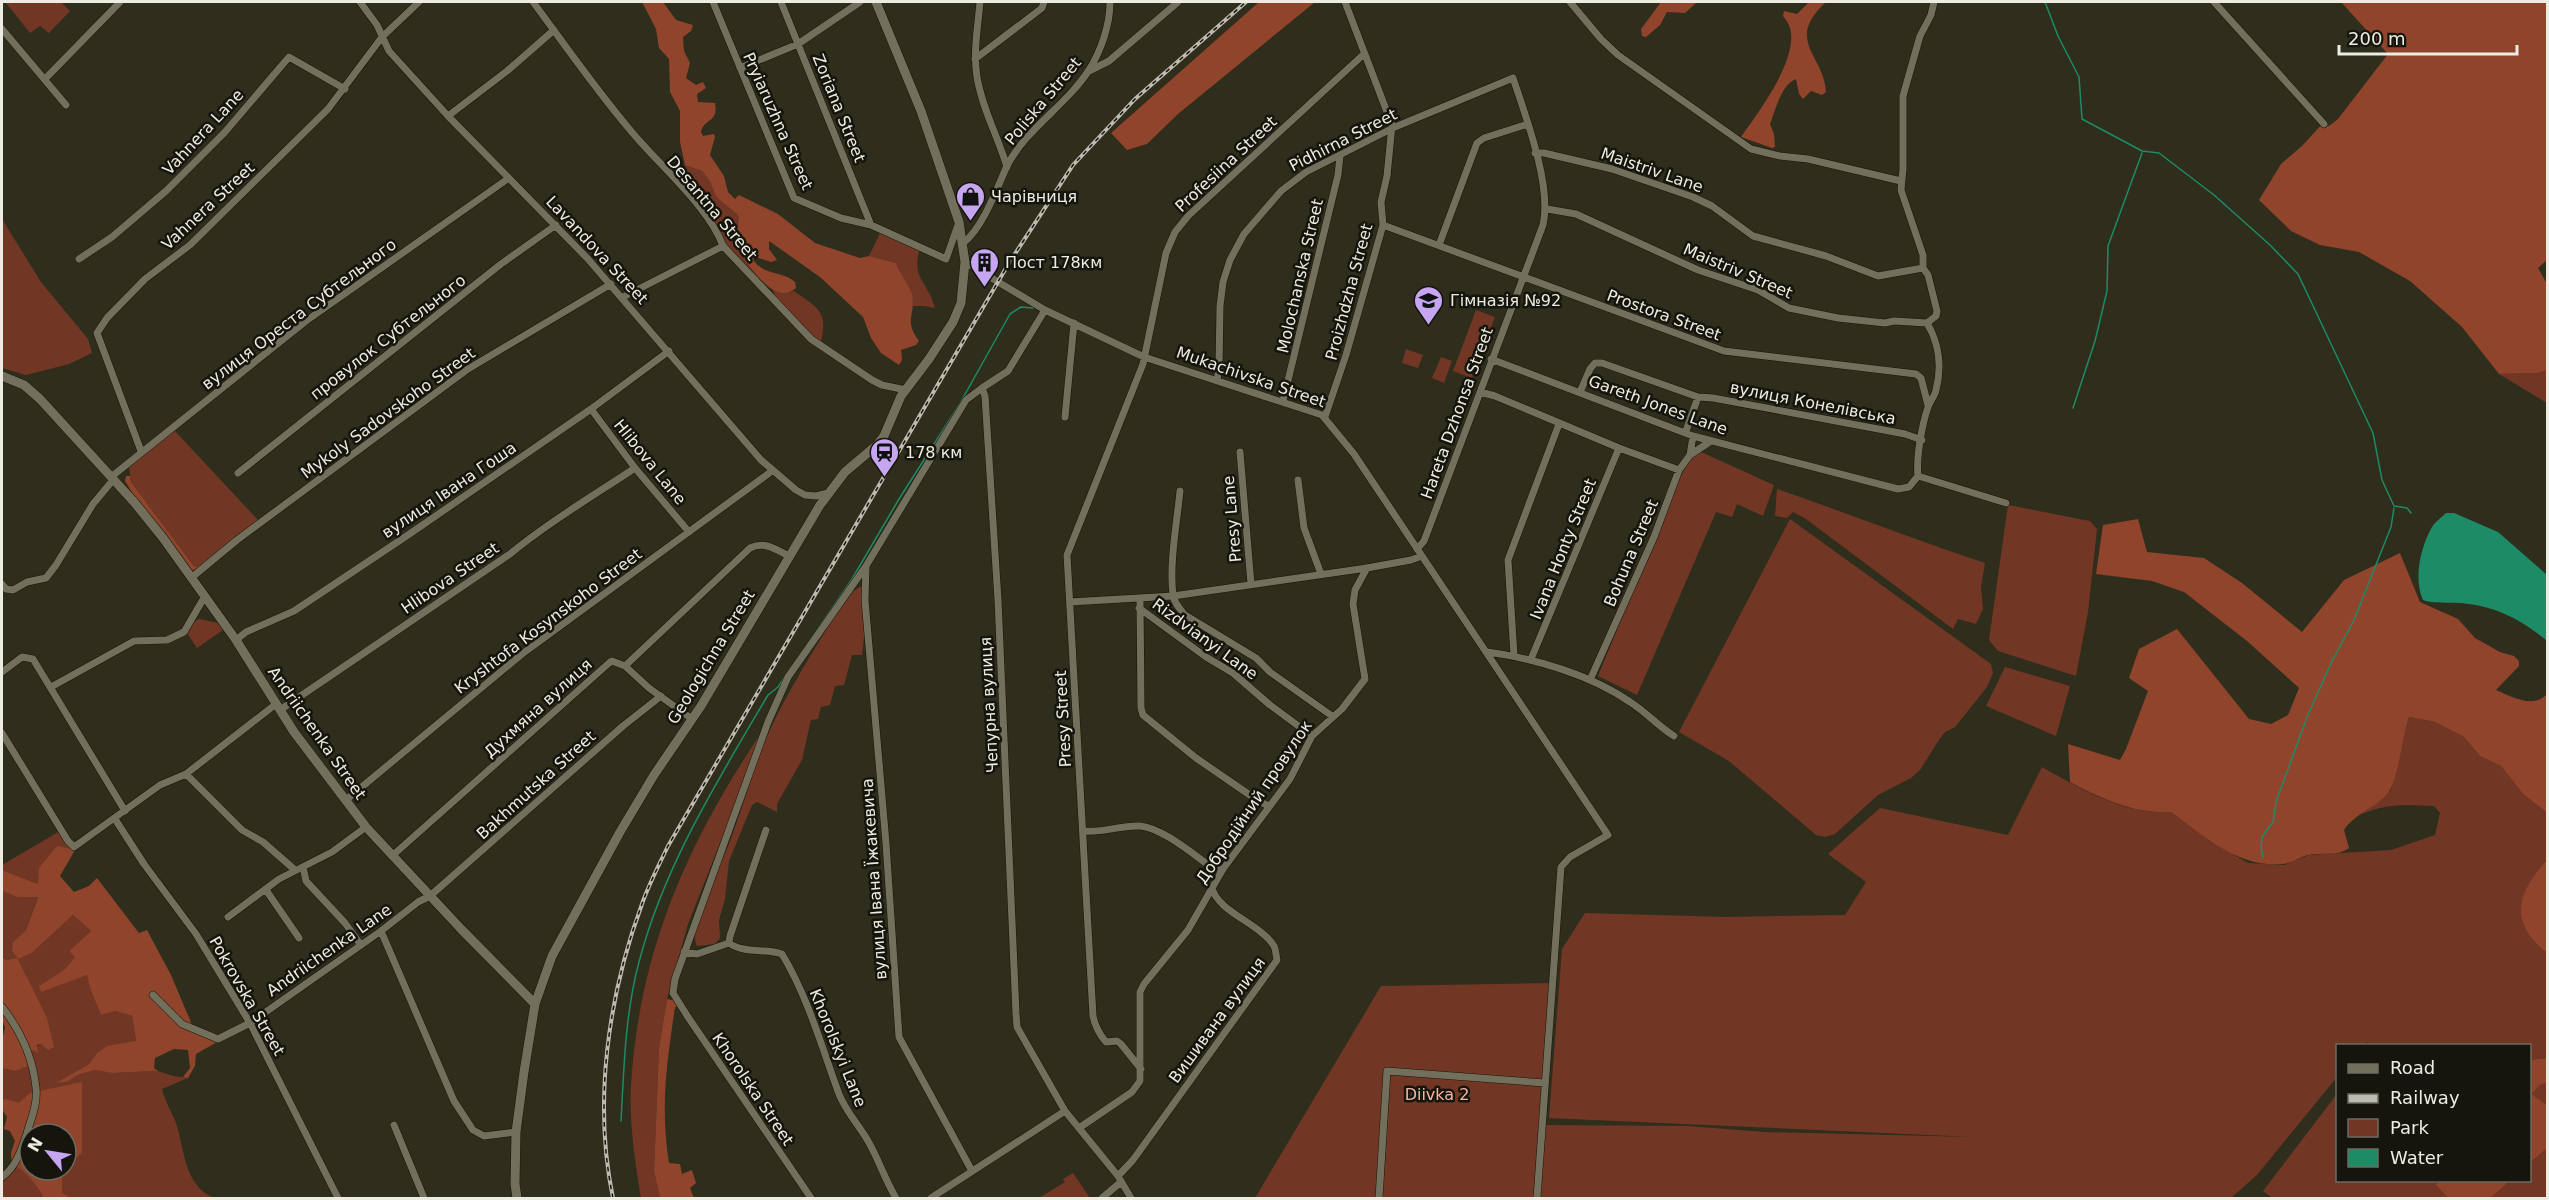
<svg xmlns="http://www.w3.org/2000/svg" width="2549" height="1200" viewBox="0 0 2549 1200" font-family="'DejaVu Sans',sans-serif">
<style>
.green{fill:#723724;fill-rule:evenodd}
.forest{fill:#90442b}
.water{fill:#1e8b67}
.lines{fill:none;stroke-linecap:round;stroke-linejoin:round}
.stream{stroke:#1e8b67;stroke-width:1.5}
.minor-casing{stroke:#171506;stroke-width:8}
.tertiary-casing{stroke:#171506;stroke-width:10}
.minor{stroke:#72705d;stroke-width:7}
.tertiary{stroke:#72705d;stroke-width:9}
.rail-casing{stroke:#bdbbaf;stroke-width:4}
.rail{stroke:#16150d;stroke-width:1.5;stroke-dasharray:4.5;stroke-linecap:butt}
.labels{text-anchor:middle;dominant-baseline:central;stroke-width:5;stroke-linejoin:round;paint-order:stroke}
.street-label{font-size:16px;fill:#edece2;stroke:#16150d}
.poi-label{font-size:16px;fill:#edece2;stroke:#16150d;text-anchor:start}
.park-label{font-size:16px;fill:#f8b59f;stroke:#16150d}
</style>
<rect width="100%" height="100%" fill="#2f2d1c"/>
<path class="green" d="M8,2H61L70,11L49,33L40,26L30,33L6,3Z
M685,165L702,171L710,181L716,197L738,215L736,247L764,284L726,247L723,236L713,222L674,176Z
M2,219L41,282L88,339L92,353L69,364L26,375L2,368Z
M881,231L920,248C911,280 927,279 935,308L924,306H913C911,289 903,279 896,263L869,256Z
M773,290L788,292L794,291C819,309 829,311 820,345L776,299Z
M1476,310L1495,317L1472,378L1453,371Z
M1406,349L1423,355L1418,368L1402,363Z
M1441,357L1452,361L1444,383L1432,378Z
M2547,370V403L2499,374L2538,373Z
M174,430L258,520L198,568L193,565L131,482L129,466Z
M1701,452L1774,485L1763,516L1737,504L1732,517L1716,512L1637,695L1598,676L1678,481L1691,457Z
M1777,489C1847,513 1915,540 1985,563L1981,587L1983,609L1976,624L1958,619L1953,629L1806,519L1793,512L1787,518L1775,516Z
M2008,505L2090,521L2097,529L2088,612L2076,676L1998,651L1989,640Z
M1790,519L1991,664L1993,673L1987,687L1955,727L1945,732L1937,743L1920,770L1911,778L1878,795L1835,834L1825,837L1816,835L1729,761L1679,732Z
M863,586L865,629L862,655H852L844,685L835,686L830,705L821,707L818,719L811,720L802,760L777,804V812L757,802L752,805L729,861L725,899L719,920L720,938L715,944L697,946C687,928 721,864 729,844C742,810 751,775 765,741C782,702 804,666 826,630C833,617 849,589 863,586Z
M199,619L218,623L223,630L197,648L187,633L193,622Z
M2005,667L2070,686L2056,736L1986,706Z
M2409,717L2435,722L2464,737L2480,756L2501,766L2523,794L2547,813V860L2537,872L2533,940L2547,953V1058L2530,1060V1046H2369L2367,1042L2363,1045L2338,1046L2337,1077L2257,1175L2231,1198H1255L1381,986L1551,983L1540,1125L1688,1126L1764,1132L1973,1137L1549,1118L1562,949L1585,913L1725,917L1845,915L1866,882L1828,854L1880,808L2008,835L2042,767C2082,789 2123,815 2171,812L2210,841L2248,863L2284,865L2309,855L2391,850L2435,835L2440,813L2434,806C2408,805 2386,803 2362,814L2391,790Z
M759,736L754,757L688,924L667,999L659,1048L654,1171L660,1198H641C635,1162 629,1122 631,1086C639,952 686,846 759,736Z
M60,831L73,848L38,884L2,870V865Z
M2,891L17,897L38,896L26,930L13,942L33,952L73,915L91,931L69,951L76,956L65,969L39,986L88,975L91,991L101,1015L115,1011L132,1016L136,1042L97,1053L89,1064L57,1083L67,1082L78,1075L95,1070L113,1073L158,1071L173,1076L188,1078L162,1089C165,1101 171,1111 176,1123C185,1151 184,1185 214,1198H2V1174L12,1164L11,1153L15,1141L10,1131L4,1129L7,1117L2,1109V1068L15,1071L26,1053L41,1044L26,975L18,959L6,960L2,957ZM30,1134H66V1170H30Z
M2547,1083V1105L2530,1094L2540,1085Z
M2337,1094L2338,1180L2446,1181L2435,1184L2448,1198H2272L2263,1191Z
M2547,1148V1198H2490L2510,1181L2530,1180V1163Z
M1073,1173L1090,1198H1039L1065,1182L1063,1179Z"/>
<path class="forest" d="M642,2H663L676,20L693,25L691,31L683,37L684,51L690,63L686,78L696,85L703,82L706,88L697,94L698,102L715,103C719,123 704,118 701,132L703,136L714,134L715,137L710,155L724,176L728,192L735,199L739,195L778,214L815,243L860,258L869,256L896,263C899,271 910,288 912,294C916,317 903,319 919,341L916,345L901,350L902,360L899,365L881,353L871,338L863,317L820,277L769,241V249L777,260L771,262L756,257L753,259C761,275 784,271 795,282L796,288C772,308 748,261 736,247C733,235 740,225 738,215L716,197L710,181L702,171L685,165L680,142V111L670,92L669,59L659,48L656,29Z
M1259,2H1315L1178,114L1147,144L1127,150L1111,133Z
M1661,2H1697L1685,13L1667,12L1660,25L1646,37L1642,36L1641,29Z
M1809,2H1826C1784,41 1824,54 1826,92L1822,95L1811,91L1803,99L1799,94L1796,79C1781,85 1776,109 1770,124L1774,134L1775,147L1772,148L1741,137C1758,113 1799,59 1790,28C1789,24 1786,20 1783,16L1784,11L1797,14Z
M2341,2H2547L2548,259L2538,268L2547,284V370L2538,373L2499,374L2462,327L2410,281L2359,252L2320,245L2291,231L2259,200L2281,164L2303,145L2322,124L2329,126L2338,119L2388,54Z
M126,476H130L131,482L193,565L198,568L191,571L133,494L125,481Z
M2138,519L2147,552L2204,558L2242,583L2302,632L2344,580L2400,553L2420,602L2458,619L2475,638L2500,652L2514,656L2519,661V666L2496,690C2512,697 2533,709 2547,694V813L2523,794L2501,766L2480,756L2464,737L2435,722L2409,717C2404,732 2397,780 2390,790C2379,807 2355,813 2344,830L2349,848C2337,857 2323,852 2308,855C2300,857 2291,864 2282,864C2238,868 2204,836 2171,812C2134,814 2102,799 2070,782L2068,744L2120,760L2126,749L2148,691L2129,678L2139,649L2177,629L2249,719L2271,724L2288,715L2299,688L2247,641L2184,592L2152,581L2096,574L2103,525Z
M57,846L75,850L60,876L74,892L89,886L97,878L139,933L147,930L171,975L193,1027L219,1041L196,1054L195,1066L188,1078L183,1077L190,1068L188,1050L174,1049L155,1058L154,1068L158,1071L112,1073L95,1070L78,1075L67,1082L56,1083L89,1064L97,1053L107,1046L136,1041L132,1016L115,1011L101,1015L91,991L87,975L41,992L39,986L65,969L75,957L69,951L91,931L73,915L33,952L18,959L47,1018L54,1047L48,1050L41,1044L37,1045L38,1053L33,1050L26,1053L28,1066L15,1071L2,1068V1040L5,1027L2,1020V957L6,960L18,958L12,951L13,942L26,930L38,897H17L2,891V870L38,884L39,868Z
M2547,860V953C2508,922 2517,893 2547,860Z
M667,999L676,1001L679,1007H675C667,1062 660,1106 669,1163L680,1164L682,1174L692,1170L696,1183L690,1188L694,1198H660L654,1171L659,1048Z
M2547,1058V1083L2540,1085L2531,1094L2547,1105V1148L2530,1163V1060Z
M82,1082V1153L66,1167V1134H30V1170H64L62,1174V1193L71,1198H44C37,1185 26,1170 12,1164L11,1153L15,1141L10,1131L4,1129L7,1117L2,1109V1100L7,1099L19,1103L30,1093Z
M2446,1180H2510V1181L2490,1198H2448L2435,1184Z"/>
<path class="water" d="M2446,513H2454L2498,532L2547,575V641C2521,619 2495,606 2461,603C2448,602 2434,604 2423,600C2413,578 2421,546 2432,527C2435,522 2442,517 2446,513Z"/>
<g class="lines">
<path class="stream" d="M2045,2L2058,36L2079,77L2082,119L2142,151L2159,153L2214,195L2270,245L2298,274L2373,433L2382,480L2394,506L2407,508L2411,513
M2073,408L2095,341L2107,291L2108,246L2142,153
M2263,857L2261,848L2262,837L2273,822L2276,802L2307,717L2332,661L2354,620L2391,527L2394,508
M621,1121C624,1068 625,1014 639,962C664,866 718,780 768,695L778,687L852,579L899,499L959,405L1010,314L1021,307L1033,308"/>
<defs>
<path id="minor" d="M360,2L377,25L389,51L448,116L588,259L761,460L796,490L805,495L816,496L828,493
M533,2C565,45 596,90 631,131C658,164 709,207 723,246L811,339L872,380L882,385L906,390
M713,2L794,198L841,218L871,225L946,259L958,225
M781,2L871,225
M980,2C978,26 973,52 977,77C982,108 998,137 1007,167
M1570,2L1601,39L1618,55L1751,149L1780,156L1808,159L1901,181
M2214,2L2324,124
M2,29L66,105
M975,59L1042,8L1044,2
M740,68L798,44L860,2
M1089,71L1109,61L1178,2
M45,79L120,2
M448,116L507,71L554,30
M1535,153H1544L1612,169L1693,197L1712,206L1753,236L1826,256L1878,276L1923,268
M1547,209L1576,214L1698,270L1758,290L1789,308L1838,318L1885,323L1894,321L1927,323
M1383,225L1724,351L1916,374L1921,378L1928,405
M963,243C982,229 997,189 1006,168C1024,130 1066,106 1089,70C1101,51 1110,25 1110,2
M1439,245L1477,143L1484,138L1528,124
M79,259L112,237L166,191L225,132L289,57L345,89
M965,262L1045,310L1144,357L1322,415L1354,454L1608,835L1570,857L1561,867L1537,1198
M623,297L723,246
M1045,310L1008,371L982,388L985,396L998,600L1016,1013L1017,1027L1065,1111L1118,1176L1131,1198
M1491,359L1693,436L1898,489L1909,487L1918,476
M1217,380L1219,368L1220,306L1223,282L1230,260L1244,234L1281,191L1306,172L1395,127L1513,78C1526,117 1552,186 1543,225L1424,541L1417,549
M1480,392L1495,396L1619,448L1679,470
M1580,392L1590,369L1595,363H1602L1698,397L1713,398L1905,434L1922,440
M1283,401L1338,175L1340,156
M591,409L635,468L689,532
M1065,417L1074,323
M1325,417L1346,355L1383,225L1381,202L1387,176L1392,125L1345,2
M1686,431L1698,397
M141,451L97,333L107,318L145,279L190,245L328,109L382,37L419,2
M1240,452L1251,584
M1690,455L1711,441
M238,473L501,264L556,225
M1918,476C1916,457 1922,425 1928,407C1930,401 1935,396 1936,390C1942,367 1939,343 1927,323L1936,316L1937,311L1928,275L1923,268V255L1901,190L1903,169V96L1920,36L1931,15L1934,2
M1918,476L2006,503
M111,477L306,321L509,178
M1298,480L1304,528L1321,574
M1180,491C1177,522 1169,564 1173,595C1174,603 1180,609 1185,615L1256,658L1270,672L1332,716
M866,567L865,600L886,843L899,1037L972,1171
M191,578L237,540L468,369L611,284
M2,584L6,589L13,590L27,582L46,578L56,565L93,504L113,480
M1140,599L1141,708L1143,715L1196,758L1260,802L1269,806
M1070,602L1173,596L1367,568L1411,560L1422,556
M1139,608L1206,657L1233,673L1270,705L1312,736
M236,640L246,632L294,611L408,535L591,409L669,351
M1487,652C1534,658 1591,675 1630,702C1646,712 1658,726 1674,736
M1514,655L1508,560L1559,424
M1531,659L1619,448
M625,666L649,688L692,719
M2,672L22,657L33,659L125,811
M1590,680L1654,537L1679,470L1690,455L1693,436
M51,687L134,641L167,640L184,632L205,596
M280,710L510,554C549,522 593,496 635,468
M2,733L68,841L74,847L160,785L186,774L276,704
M186,774L242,830L263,842L295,870
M346,800L522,654L772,471
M115,819L144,864L196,934L250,1023L338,1198
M1083,831C1103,833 1121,825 1140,826C1163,828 1195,856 1214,869H1223
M392,856L609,663L612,661L625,666L750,548C765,541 775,549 789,556
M303,867L306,881L345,923L361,945
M266,890L299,938
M228,917L279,879L332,852L366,827
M381,931L454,1101L473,1130L484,1136L516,1132
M729,943L730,936L766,830
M684,952L697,954L729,943C744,954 765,948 782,954C808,997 822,1048 839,1094C846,1112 859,1125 868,1141C879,1160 885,1180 896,1198
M153,995L182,1024L218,1039L250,1023L381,931L418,902L430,896L623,726L661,696
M2,1007C20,1030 33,1058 36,1088C38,1103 31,1119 27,1133C22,1149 16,1167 2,1177
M1141,1069L1121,1044L1117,1041L1106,1042C1099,1034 1095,1026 1093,1016L1067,555L1143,364L1166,253L1175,232L1188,216L1364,54
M394,1125L424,1198
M1079,1128L1132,1092L1140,1081V992L1144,984L1188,930L1223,869L1290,779L1312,736L1342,709L1365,679L1353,604L1355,590L1367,568
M1118,1176L1133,1160L1277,960C1276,956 1276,950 1274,946C1261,924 1218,912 1212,888
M811,1198L688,1017L673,993L675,979L768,722L788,677L866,566L966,400L982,388
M931,1198L1065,1111
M1102,1198L1121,1182
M1379,1198L1387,1071L1545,1083"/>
<path id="tertiary" d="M2,376L24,385L40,399L134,502L163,538L236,640L294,732L366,827L462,930L535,1004
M517,1198L515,1184L516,1132L524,1072L535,1004L552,956L620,832L654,775L701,706L820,505L845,472L877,445L884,436L901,396L929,359L953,322L961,303L965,262L959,222L921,111L876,2"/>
</defs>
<use href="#minor" class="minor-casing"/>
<use href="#tertiary" class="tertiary-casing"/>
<use href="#minor" class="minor"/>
<use href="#tertiary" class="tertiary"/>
<defs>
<path id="rail" d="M613,1198C593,1103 608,996 642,904C649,884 659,865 668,846L1009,263L1073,165L1135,99L1246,2"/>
</defs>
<use href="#rail" class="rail-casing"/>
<use href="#rail" class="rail"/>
</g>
<defs>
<symbol id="shop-pin" viewBox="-11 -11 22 30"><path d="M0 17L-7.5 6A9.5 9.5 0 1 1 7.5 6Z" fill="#c6a6f0" stroke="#16150d"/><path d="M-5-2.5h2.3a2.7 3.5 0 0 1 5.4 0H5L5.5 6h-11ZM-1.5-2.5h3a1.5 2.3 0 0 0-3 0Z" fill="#111"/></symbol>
<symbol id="building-pin" viewBox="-11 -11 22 30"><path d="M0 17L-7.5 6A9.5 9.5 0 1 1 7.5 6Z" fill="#c6a6f0" stroke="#16150d"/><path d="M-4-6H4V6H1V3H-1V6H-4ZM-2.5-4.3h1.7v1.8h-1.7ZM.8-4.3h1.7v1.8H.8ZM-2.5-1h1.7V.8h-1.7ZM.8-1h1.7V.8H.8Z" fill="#111"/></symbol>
<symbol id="school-pin" viewBox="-11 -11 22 30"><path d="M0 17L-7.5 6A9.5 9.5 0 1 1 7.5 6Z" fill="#c6a6f0" stroke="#16150d"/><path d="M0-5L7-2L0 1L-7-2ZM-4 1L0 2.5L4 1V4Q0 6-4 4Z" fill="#111"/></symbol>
<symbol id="station-pin" viewBox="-11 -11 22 30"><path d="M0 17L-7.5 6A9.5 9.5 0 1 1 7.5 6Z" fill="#c6a6f0" stroke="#16150d"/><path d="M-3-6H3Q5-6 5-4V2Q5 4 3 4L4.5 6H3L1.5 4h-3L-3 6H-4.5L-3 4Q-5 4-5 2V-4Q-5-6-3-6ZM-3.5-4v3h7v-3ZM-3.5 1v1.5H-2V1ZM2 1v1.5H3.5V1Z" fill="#111"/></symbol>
</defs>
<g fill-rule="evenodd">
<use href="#shop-pin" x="954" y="180" width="33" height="45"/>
<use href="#building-pin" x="968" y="246" width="33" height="45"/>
<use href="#school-pin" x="1412" y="284" width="33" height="45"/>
<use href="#station-pin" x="868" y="436" width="33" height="45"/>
</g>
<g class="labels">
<g class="street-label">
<text transform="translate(1043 101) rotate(-50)">Poliska Street</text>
<text transform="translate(839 108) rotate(68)">Zoriana Street</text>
<text transform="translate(778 121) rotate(66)">Pryiaruzhna Street</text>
<text transform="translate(203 132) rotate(-47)">Vahnera Lane</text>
<text transform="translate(1343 140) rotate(-27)">Pidhirna Street</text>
<text transform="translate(1226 164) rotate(-43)">Profesiina Street</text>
<text transform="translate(1652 170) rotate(19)">Maistriv Lane</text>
<text transform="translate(208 206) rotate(-43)">Vahnera Street</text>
<text transform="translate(712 208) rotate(50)">Desantna Street</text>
<text transform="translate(597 250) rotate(47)">Lavandova Street</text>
<text transform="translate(1738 271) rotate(23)">Maistriv Street</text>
<text transform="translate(1300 276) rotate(-77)">Molochanska Street</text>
<text transform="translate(1349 292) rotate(-75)">Proizhdzha Street</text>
<text transform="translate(299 314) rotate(-37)">вулиця Ореста Субтельного</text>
<text transform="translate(1664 315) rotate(20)">Prostora Street</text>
<text transform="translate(388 337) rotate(-38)">провулок Субтельного</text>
<text transform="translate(1251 377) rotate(19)">Mukachivska Street</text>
<text transform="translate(1813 403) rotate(11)">вулиця Конелівська</text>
<text transform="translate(1658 405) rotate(20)">Gareth Jones Lane</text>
<text transform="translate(388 413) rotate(-36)">Mykoly Sadovskoho Street</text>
<text transform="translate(1457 413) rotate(-70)">Hareta Dzhonsa Street</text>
<text transform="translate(650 462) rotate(51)">Hlibova Lane</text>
<text transform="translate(449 490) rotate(-34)">вулиця Івана Гоша</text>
<text transform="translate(1232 519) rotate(-95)">Presy Lane</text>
<text transform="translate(1563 549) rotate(-68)">Ivana Honty Street</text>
<text transform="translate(1631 553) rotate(-67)">Bohuna Street</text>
<text transform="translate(450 578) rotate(-34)">Hlibova Street</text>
<text transform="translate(548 621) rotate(-37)">Kryshtofa Kosynskoho Street</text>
<text transform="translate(1205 639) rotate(36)">Rizdvianyi Lane</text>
<text transform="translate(711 657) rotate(-59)">Geologichna Street</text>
<text transform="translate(989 705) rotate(-93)">Чепурна вулиця</text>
<text transform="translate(538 708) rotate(-42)">Духмяна вулиця</text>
<text transform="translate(1063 719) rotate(-93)">Presy Street</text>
<text transform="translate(317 733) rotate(55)">Andriichenka Street</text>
<text transform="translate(536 785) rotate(-42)">Bakhmutska Street</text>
<text transform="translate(1254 802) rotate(-56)">Добродійний провулок</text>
<text transform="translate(874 879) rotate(-94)">вулиця Івана Їжакевича</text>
<text transform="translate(329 950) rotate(-35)">Andriichenka Lane</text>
<text transform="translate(247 996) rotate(60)">Pokrovska Street</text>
<text transform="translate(1217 1020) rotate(-54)">Вишивана вулиця</text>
<text transform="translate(838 1048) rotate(68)">Khorolskyi Lane</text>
<text transform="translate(753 1089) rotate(56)">Khorolska Street</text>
</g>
<g class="poi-label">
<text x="991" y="196">Чарівниця</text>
<text x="1005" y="262">Пост 178км</text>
<text x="1450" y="300">Гімназія №92</text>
<text x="905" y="452">178 км</text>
</g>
<g class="park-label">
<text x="1437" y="1094">Diivka 2</text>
</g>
</g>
<rect width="2549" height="1200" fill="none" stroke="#edece2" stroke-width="6"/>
<rect x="2336" y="1044" width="195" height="138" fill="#16150d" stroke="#6c6b62" stroke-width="1.5"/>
<rect x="2348" y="1064" width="30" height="9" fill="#72705d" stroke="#6c6b62" stroke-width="1.5"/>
<text x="2390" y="1074" font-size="18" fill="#edece2">Road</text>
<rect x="2348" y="1094" width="30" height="9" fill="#bdbbaf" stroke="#6c6b62" stroke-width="1.5"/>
<text x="2390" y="1104" font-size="18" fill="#edece2">Railway</text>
<rect x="2348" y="1119" width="30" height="18" fill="#723724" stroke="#6c6b62" stroke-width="1.5"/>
<text x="2390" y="1134" font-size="18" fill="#edece2">Park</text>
<rect x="2348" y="1149" width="30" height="18" fill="#1e8b67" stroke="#6c6b62" stroke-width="1.5"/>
<text x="2390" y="1164" font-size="18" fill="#edece2">Water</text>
<g transform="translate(48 1152) rotate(300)"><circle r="28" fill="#16150d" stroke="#6c6b62" stroke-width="1.5"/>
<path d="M0-4.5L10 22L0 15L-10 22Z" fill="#c6a6f0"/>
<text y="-9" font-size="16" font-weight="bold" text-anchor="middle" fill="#edece2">N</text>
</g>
<path d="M2339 45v9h178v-9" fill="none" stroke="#edece2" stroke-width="3"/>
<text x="2348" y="45" font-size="18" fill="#edece2" stroke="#16150d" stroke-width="4.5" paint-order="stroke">200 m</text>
</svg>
